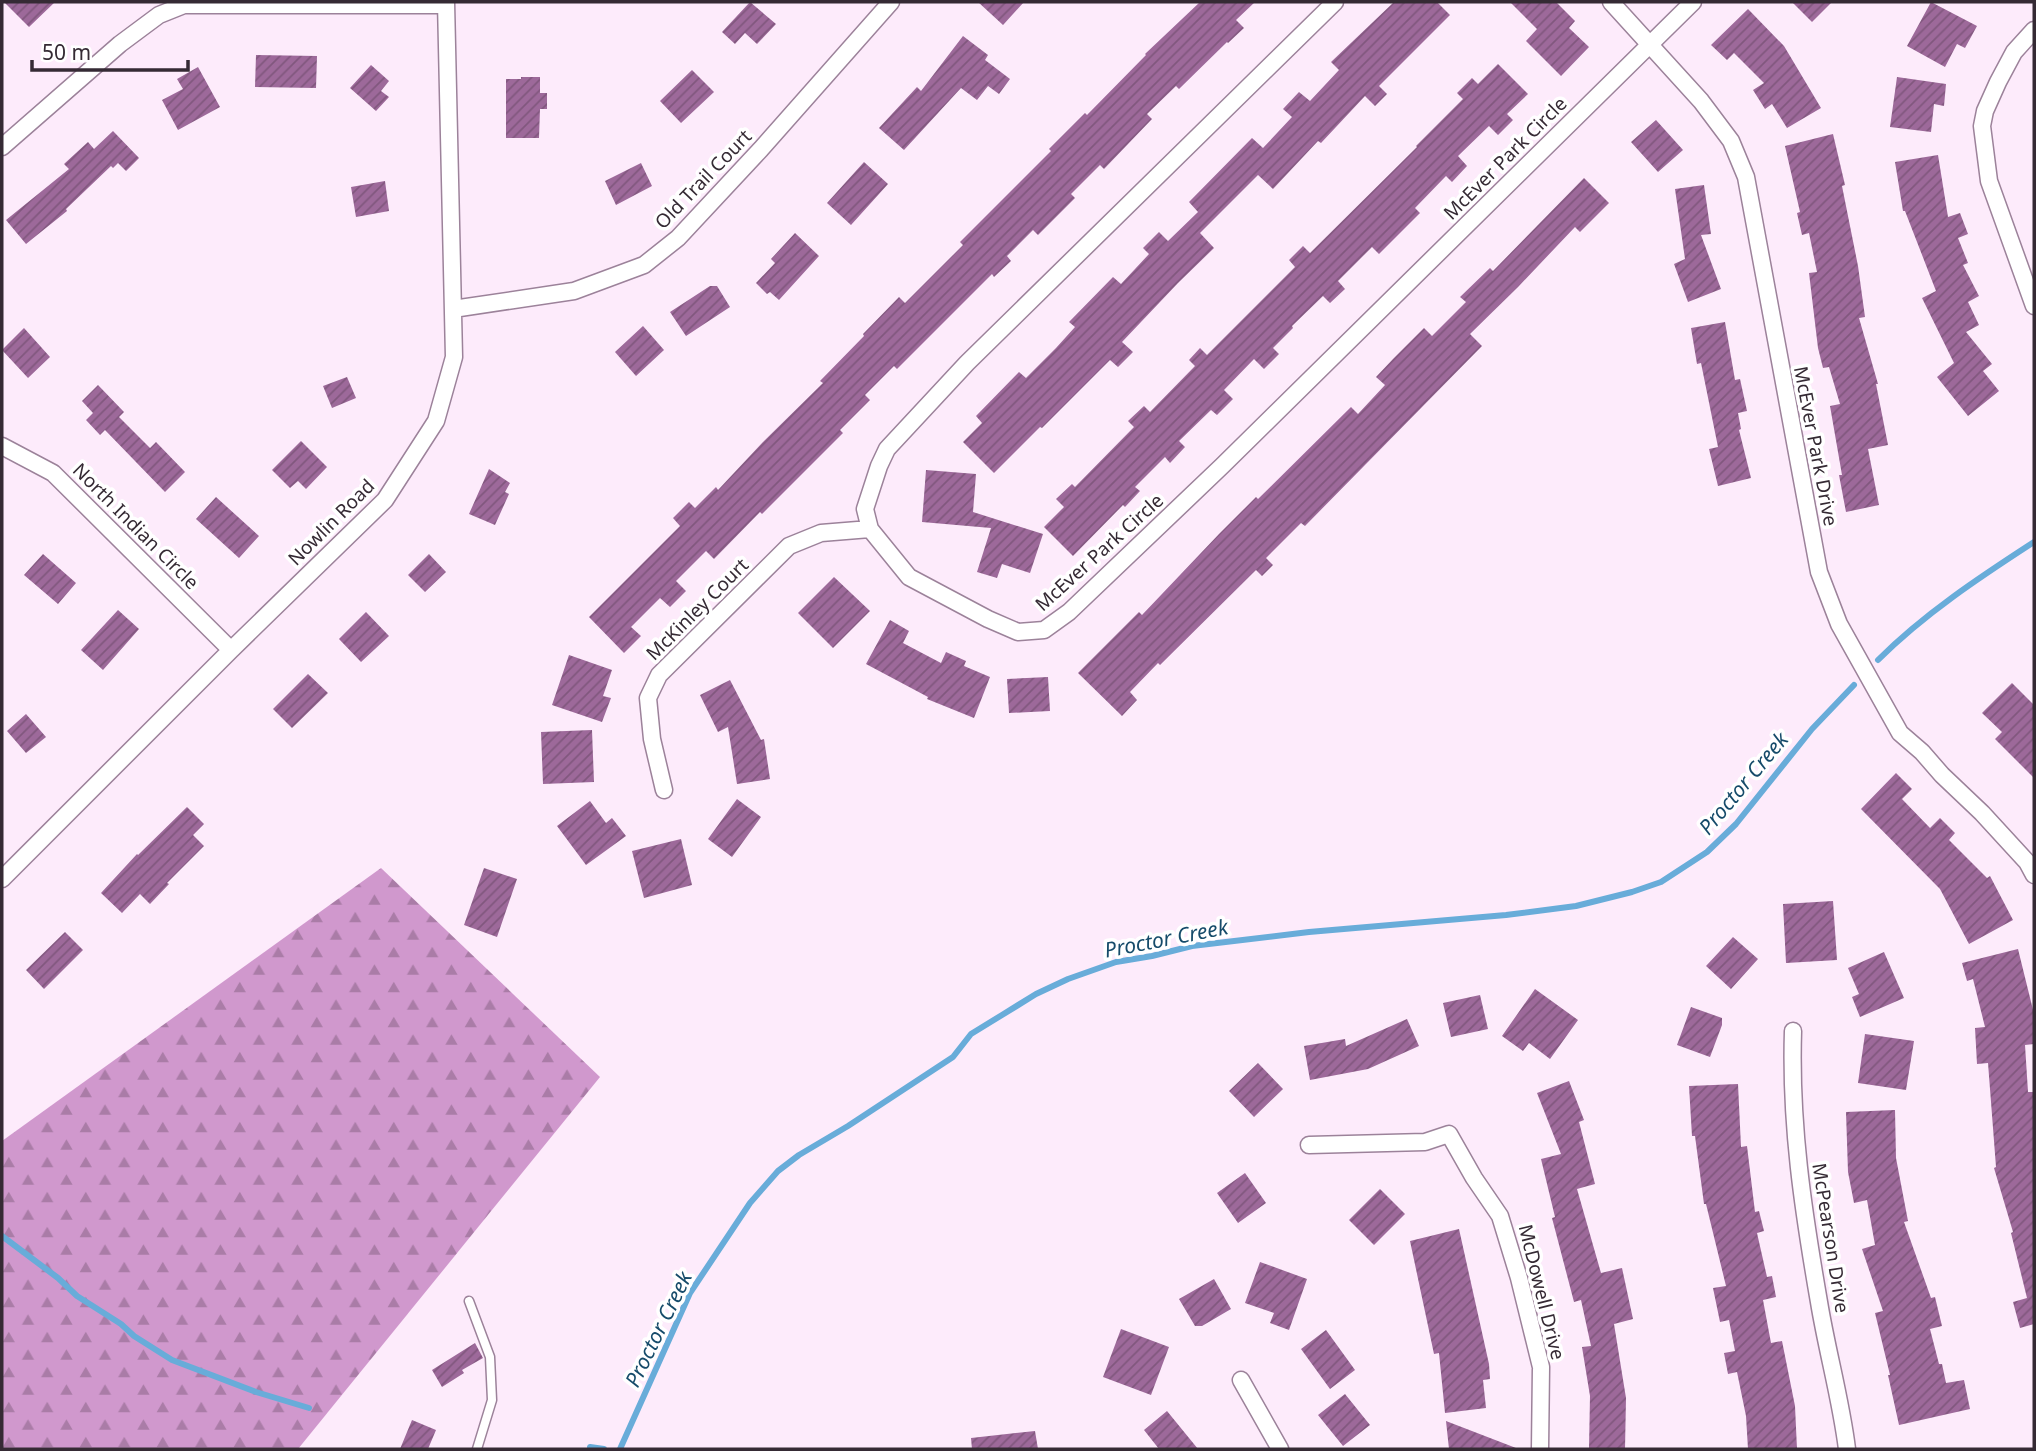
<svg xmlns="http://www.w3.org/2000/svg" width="2036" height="1451" viewBox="0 0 2036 1451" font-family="'Noto Sans',sans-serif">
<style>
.forest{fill:url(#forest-firs)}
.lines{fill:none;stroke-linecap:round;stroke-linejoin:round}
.stream{stroke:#68acd9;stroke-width:6}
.building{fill:url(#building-hatch)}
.service-casing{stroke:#9c829a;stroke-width:11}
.minor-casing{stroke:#9c829a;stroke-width:19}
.service{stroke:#fff;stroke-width:8}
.minor{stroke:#fff;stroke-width:16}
.labels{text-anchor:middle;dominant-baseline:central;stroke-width:7;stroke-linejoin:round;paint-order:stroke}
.street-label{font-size:19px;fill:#352a34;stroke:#fff}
.water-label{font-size:21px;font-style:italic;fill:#164b6a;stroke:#fff}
</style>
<defs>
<pattern id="forest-firs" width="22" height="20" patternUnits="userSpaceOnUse" patternTransform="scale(1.75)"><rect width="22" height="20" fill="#d098cd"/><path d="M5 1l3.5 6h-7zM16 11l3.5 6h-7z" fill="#aa7ca7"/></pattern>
<pattern id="building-hatch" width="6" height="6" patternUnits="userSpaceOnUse" patternTransform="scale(1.75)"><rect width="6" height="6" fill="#9d699a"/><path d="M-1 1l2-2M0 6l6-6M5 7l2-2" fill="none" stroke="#81577e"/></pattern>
</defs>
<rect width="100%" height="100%" fill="#fdebfb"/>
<path class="forest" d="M381,868L600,1077L298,1449H2V1141Z"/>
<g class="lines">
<path class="stream" d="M1878,660C1924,614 1980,577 2034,542
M2,1236L58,1278L77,1296L121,1324L134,1336L172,1360L256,1392L309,1408
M590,1447L604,1449
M620,1449L690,1293L750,1203L778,1171L799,1155L848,1126L953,1057L971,1034L1002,1015L1036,994L1068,979L1116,962L1152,956L1192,946L1309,932L1506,915L1576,906L1632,892L1661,882L1707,852L1736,824L1812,729L1854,685"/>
</g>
<path class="building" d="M4,2H55L29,27Z
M750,2L776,24L757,44L745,33L735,44L722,32Z
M978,2H1024L1003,25Z
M1200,2H1255L1236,20L1244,28L1228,43L1227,42L1179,89L1176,86L1147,114L1152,119L1104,169L1100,165L1071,194L1075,198L1038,235L1033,230L1007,256L1011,261L994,277L992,274L897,369L894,366L865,395L870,400L840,430L843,433L762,514L760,512L714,559L706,551L676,581L686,591L670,607L660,598L631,627L641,636L624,653L589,617L680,526L673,518L689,502L695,508L716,487L718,490L763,442L823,383L820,381L864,336L863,334L899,297L905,303L963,245L960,242L1051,151L1049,149L1085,113L1087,115L1146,55L1145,54Z
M1394,2H1437L1450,15L1379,86L1387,94L1375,106L1365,96L1321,143L1318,141L1273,189L1258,175L1200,233L1214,248L1178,283L1122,342L1133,352L1118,367L1110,360L1042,428L1040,427L994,473L963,442L982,423L976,416L1019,372L1026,378L1056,348L1075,327L1069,322L1113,277L1121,284L1149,254L1143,248L1159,232L1168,241L1198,212L1189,202L1252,138L1263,148L1292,117L1283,109L1299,92L1310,101L1339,70L1331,62Z
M1510,2H1556L1575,21L1569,28L1589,47L1561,76L1526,41L1537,29Z
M1792,2H1832L1812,22Z
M1931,2L1977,26L1965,48L1957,44L1945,67L1907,46Z
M1748,9L1784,46L1821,108L1787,128L1772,104L1765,109L1753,90L1764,83L1734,53L1727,60L1711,45Z
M963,36L988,55L985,60L1010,79L999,94L988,86L977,100L961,88L904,150L879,128L917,87L921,91Z
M256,55L317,56L316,88L255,87Z
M1498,64L1528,94L1507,114L1513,120L1498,135L1489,126L1458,156L1467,166L1452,182L1446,176L1415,208L1420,213L1379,254L1372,247L1338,281L1345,289L1330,303L1323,296L1292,326L1293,328L1273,348L1279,354L1264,369L1254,359L1224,390L1233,399L1217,415L1211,410L1179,441L1185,447L1170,463L1165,457L1135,487L1140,491L1125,507L1123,505L1073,556L1044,527L1064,507L1056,499L1072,484L1075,487L1134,427L1128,421L1144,406L1150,412L1195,366L1189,360L1200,348L1207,355L1295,267L1289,260L1303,246L1310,253L1417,147L1416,146L1463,99L1457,93L1472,78L1478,84Z
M371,65L389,81L381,91L389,97L376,111L350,88Z
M198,67L220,107L178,130L162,100L183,89L177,79Z
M692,70L714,92L681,123L660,101Z
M521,77H540V93H547V109H540L539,138H506V79H521Z
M1897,77L1946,84L1944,106L1934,104L1931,132L1890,127Z
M1656,120L1683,150L1658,172L1631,142Z
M113,131L139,158L126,171L118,163L113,168L111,166L66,209L67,211L26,244L6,220L69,169L64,164L88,142L94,149Z
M1833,134L1845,185L1842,186L1858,266L1865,317L1859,318L1878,384H1876L1888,445L1868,449L1879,505L1846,512L1839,475H1842L1830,406L1840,404L1829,367L1823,368L1818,348L1809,273L1817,272L1809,233L1802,235L1797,213L1800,212L1785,146Z
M1938,155L1948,217L1960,213L1968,234L1958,238L1968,263L1963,265L1979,296L1968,302L1979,325L1966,332L1992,364L1983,371L1999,391L1968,416L1937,377L1954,363L1922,298L1936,291L1905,211H1903L1895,162Z
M864,162L888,184L851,225L827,203Z
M641,163L652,186L616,205L605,181Z
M1584,178L1609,203L1580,232L1575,227L1518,287L1470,334L1482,346L1305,526L1301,523L1266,558L1273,565L1262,576L1256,570L1160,665L1158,663L1130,692L1137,700L1122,716L1078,673L1139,612L1142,615L1219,534L1256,497L1258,499L1351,407L1358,414L1385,385L1376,377L1393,359L1424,328L1432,336L1466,302L1460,297L1490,268L1493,271Z
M385,181L389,211L356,217L351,187Z
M1704,185L1711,234L1701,235L1721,289L1688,302L1674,264L1685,259L1675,189Z
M795,233L819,256L779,300L770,292L767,294L756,283L775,263L771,259Z
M710,286H717L730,307L686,336L670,312Z
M1725,322L1735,380L1740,379L1747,411L1738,413L1741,429L1739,430L1751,478L1718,486L1709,449L1718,447L1701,363L1697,364L1691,328Z
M643,326L664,350L636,376L615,352Z
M24,328L50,357L28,378L2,350Z
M347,377L356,398L332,408L323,386Z
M98,385L124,412L119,417L150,448L156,442L185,472L165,492L105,430L100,435L86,420L93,413L82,401Z
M301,441L327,467L306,489L298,481L290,488L272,470Z
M489,469L510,483L505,492L509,494L495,525L469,514Z
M926,470L976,474L973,512L1043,534L1030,573L1002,564L997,578L977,572L991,528L922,522Z
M216,497L259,536L239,558L196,519Z
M43,554L76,583L58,604L24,575Z
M429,554L446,572L425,592L408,575Z
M834,577L870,611L833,648L798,613Z
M118,610L139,629L103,670L81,650Z
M366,612L389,636L361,662L339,639Z
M890,620L909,631L903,643L941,663L946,652L966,661L964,666L990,677L974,718L927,699L928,697L866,664Z
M569,655L612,670L603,696L611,698L602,722L552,705Z
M308,674L328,693L292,728L273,709Z
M1048,677L1050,711L1009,713L1007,679Z
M730,680L761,740L764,739L770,779L737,784L728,727L718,732L700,695Z
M2012,683L2034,705V778L1995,739L2002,732L1982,713Z
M26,714L46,737L26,753L7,731Z
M592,730L594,782L543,784L541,732Z
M1896,773L1912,789L1902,799L1930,828L1940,818L1955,833L1949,840L1987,878L1990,876L2013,920L1969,944L1940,889L1861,809Z
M737,799L761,817L732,857L708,839Z
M590,801L606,823L612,818L626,836L586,865L557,826Z
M187,807L204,824L193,835L204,846L167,883L169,884L150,904L140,894L122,913L101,893L137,854L138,855Z
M681,839L692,885L644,898L632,851Z
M484,868L517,879L497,937L464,925Z
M1833,901L1837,960L1786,963L1783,904Z
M65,932L83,950L44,989L26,970Z
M1733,937L1758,959L1731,989L1706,966Z
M2018,949L2034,1014V1044L2025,1045L2028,1092H2034V1324L2020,1328L2013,1302L2027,1298L2011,1233L2013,1232L1994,1168L1996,1167L1988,1063L1977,1064L1975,1028L1985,1027L1973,979L1967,981L1962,963Z
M1884,952L1904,998L1860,1017L1852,997L1859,994L1848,968Z
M1535,989L1578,1020L1550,1059L1529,1043L1523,1051L1502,1036Z
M1480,995L1488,1029L1451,1037L1443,1003Z
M1691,1007L1722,1018V1025L1710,1057L1677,1045Z
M1407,1019L1419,1046L1368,1069L1310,1080L1304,1046L1345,1039L1346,1046Z
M1865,1034L1914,1041L1906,1090L1858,1083Z
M1258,1063L1283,1089L1254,1117L1229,1091Z
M1569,1081L1584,1120L1579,1122L1595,1184L1577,1189L1601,1273L1622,1268L1633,1319L1614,1324L1626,1398L1625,1449H1589L1590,1396L1582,1347L1591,1346L1581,1300L1574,1302L1552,1218L1555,1217L1541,1159L1561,1154L1537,1093Z
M1738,1084L1741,1147L1747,1146L1755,1212L1759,1211L1764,1231L1757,1233L1767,1277L1772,1276L1776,1297L1763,1300L1771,1343L1782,1341L1795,1406L1797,1449H1748L1746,1416L1737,1372L1728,1374L1724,1353L1735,1351L1729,1320L1720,1322L1713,1288L1726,1286L1706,1204H1704L1695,1136H1692L1689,1086Z
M1895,1110L1896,1158L1908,1221L1904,1222L1931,1298L1935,1297L1942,1326L1930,1329L1939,1364H1942L1946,1383L1964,1380L1970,1409L1899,1425L1888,1375H1890L1875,1313L1883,1311L1862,1249L1875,1245L1867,1200L1854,1203L1848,1172L1846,1112Z
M1245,1173L1266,1203L1238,1223L1217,1193Z
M1380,1189L1405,1214L1374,1245L1349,1220Z
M1459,1229L1489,1364L1490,1379L1483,1380L1486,1408L1445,1413L1439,1353L1434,1354L1410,1241Z
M1260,1262L1307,1279L1289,1330L1270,1323L1274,1313L1245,1303Z
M1214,1279L1231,1309L1202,1326H1195L1179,1299Z
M1121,1329L1169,1347L1151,1395L1103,1377Z
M1326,1330L1355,1370L1330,1389L1301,1349Z
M475,1343L483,1358L462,1370L464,1373L442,1387L432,1370Z
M1345,1394L1370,1425L1343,1446L1318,1415Z
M1167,1411L1198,1449H1159L1144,1430Z
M412,1420L436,1430L428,1449H400Z
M1446,1421L1516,1448V1449H1449Z
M1035,1431L1038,1449H972L971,1438Z"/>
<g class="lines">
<defs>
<path id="service" d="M469,1301L490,1357L492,1400L477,1449"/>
<path id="minor" d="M1335,2L967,363L887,449L879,466L865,509L870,529L909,577L988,619L1018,632L1044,630L1069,612L1222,466L1693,2
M1611,2L1701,101L1731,141L1746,177L1819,572L1839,624L1900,733L1922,752L1942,775L1982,813L2027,862L2034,875
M2034,30L2014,52L1998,82L1985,111L1982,126L1989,181L2034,306
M2,147L120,44L159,15L184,5H446
M453,309L574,291L644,265L678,238L761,149L891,2
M2,446L53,473L231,650
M664,790L652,739L648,698L659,675L789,546L821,533L870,529
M2,879L231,650L385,500L436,421L454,357L446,2
M1793,1031C1790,1124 1803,1210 1819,1302C1827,1351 1841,1400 1847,1449
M1309,1145L1425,1142L1449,1134L1474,1178L1500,1216L1519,1278L1541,1367L1540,1449
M1241,1380L1280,1449"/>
</defs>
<use href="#service" class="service-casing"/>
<use href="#minor" class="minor-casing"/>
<use href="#service" class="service"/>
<use href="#minor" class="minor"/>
</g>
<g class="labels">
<g class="street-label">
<text transform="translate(1505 158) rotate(-45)">McEver Park Circle</text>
<text transform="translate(703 179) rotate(-46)">Old Trail Court</text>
<text transform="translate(1816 446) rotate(79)">McEver Park Drive</text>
<text transform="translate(331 522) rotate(-45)">Nowlin Road</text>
<text transform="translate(136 526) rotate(45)">North Indian Circle</text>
<text transform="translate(1099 552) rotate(-42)">McEver Park Circle</text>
<text transform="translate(697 609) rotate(-45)">McKinley Court</text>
<text transform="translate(1831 1238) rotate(81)">McPearson Drive</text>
<text transform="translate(1542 1292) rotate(76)">McDowell Drive</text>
</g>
<g class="water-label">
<text transform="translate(1743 783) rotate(-50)">Proctor Creek</text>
<text transform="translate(1166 938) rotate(-11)">Proctor Creek</text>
<text transform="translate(658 1329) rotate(-64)">Proctor Creek</text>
</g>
</g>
<rect width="2036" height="1451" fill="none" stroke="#352a34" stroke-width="7"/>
<path d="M32 60v10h156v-10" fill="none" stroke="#352a34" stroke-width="3.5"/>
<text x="42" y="60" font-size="21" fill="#352a34" stroke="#ffffff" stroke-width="5" paint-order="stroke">50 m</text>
</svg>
